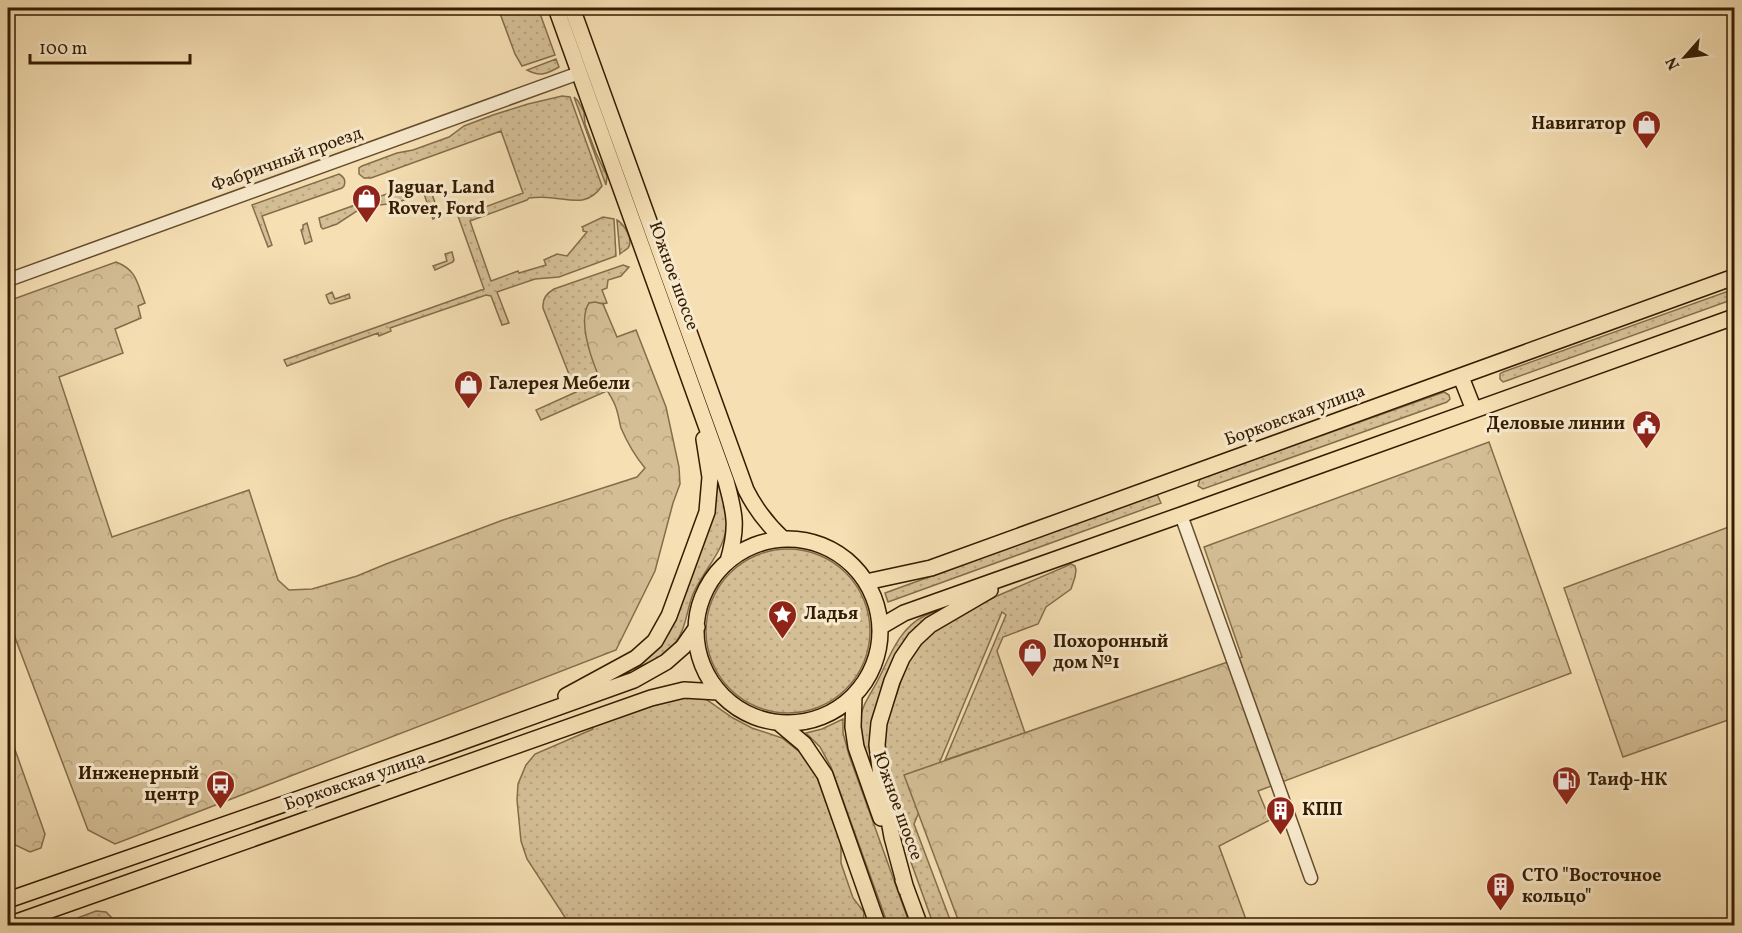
<svg xmlns="http://www.w3.org/2000/svg" width="1742" height="933" viewBox="0 0 1742 933" font-family="Vollkorn,serif">
<style>
.grass{fill:url(#grass-dots);stroke:#846d4a;stroke-width:1.5}
.forest{fill:url(#forest-crowns);stroke:#846d4a;stroke-width:1.5}
.lines{fill:none;stroke-linecap:round;stroke-linejoin:round}
.minor-casing{stroke:#654d2d;stroke-width:15}
.major-casing{stroke:#351c00;stroke-width:18}
.minor{stroke:#f8eace;stroke-width:12}
.major{stroke:#f5dfb3;stroke-width:15}
.labels{text-anchor:middle;dominant-baseline:central;stroke-width:6;stroke-linejoin:round;paint-order:stroke}
.poi-label{font-size:18px;font-weight:bold;fill:#351c00;stroke:#f8eace;text-anchor:start}
.street-label{font-size:18px;fill:#351c00;stroke:#f8eace}
</style>
<defs>
<pattern id="grass-dots" width="8" height="8" patternUnits="userSpaceOnUse" patternTransform="scale(1.5)"><rect width="8" height="8" fill="#d4be95"/><path d="M2 2h.1M6 6h.1" fill="none" stroke="#b7a37f" stroke-width="1.8" stroke-linecap="round"/></pattern>
<pattern id="forest-crowns" width="20" height="18" patternUnits="userSpaceOnUse" patternTransform="scale(1.5)"><rect width="20" height="18" fill="#d4be95"/><path d="M2 6a3 3 0 1 1 6 0M12 15a3 3 0 1 1 6 0" fill="none" stroke="#b7a37f"/></pattern>
</defs>
<rect width="100%" height="100%" fill="#f5dfb3"/>
<filter id="stains"><feTurbulence type="fractalNoise" baseFrequency=".00333" numOctaves="4"/><feColorMatrix values="0 0 0 0 .2 0 0 0 0 .09 0 0 0 0 .02 0 0 0 .5 -.17"/></filter>
<radialGradient id="worn" r=".72"><stop offset=".6" stop-color="#630" stop-opacity="0"/><stop offset="1" stop-color="#630" stop-opacity=".3"/></radialGradient>
<path class="grass" d="M498,8H538L555,55L522,66L515,54Z
M556,59L559,67C547,74 540,77 527,70Z
M562,96L570,97L602,186C588,206 573,200 553,198C545,197 537,197 529,198L527,200L470,221L491,281L518,271L519,273L546,265L544,260L557,254L567,256L587,232L583,231V228L582,227L603,217L614,219L616,256L559,277L535,279L497,292L509,323L502,325L491,296L486,295L390,328L391,331L379,336L378,333L287,366L284,360L484,289L453,202H455L461,216L523,193L501,131L371,178H364L359,174V168L362,166L397,153L413,150L449,137L464,126L493,115L528,104Z
M574,97L578,101L584,112L585,124L596,153L607,176L606,185Z
M339,174C344,177 346,180 344,186L342,188L262,216L272,245L268,247L252,205Z
M423,182C431,187 438,207 436,217L433,219L424,194L420,195L416,184Z
M408,187L412,197L396,203L371,206L369,200Z
M355,205L357,211L337,224L323,229L321,227L319,218Z
M617,220C624,224 634,240 628,248C627,249 621,253 620,254Z
M307,223L312,241L305,244L301,230L303,229V225Z
M452,252L454,260L453,262L435,270L433,266L447,261L445,254Z
M623,265L629,267L621,276L608,280L607,288L602,290L607,303C601,305 596,302 589,303L597,373L607,391L541,420L536,410L576,392L543,308C542,299 547,293 554,289Z
M1734,289V299L1506,381L1503,382L1500,379V374L1503,372Z
M332,292L335,299L349,294L350,298L331,304L329,303L326,295Z
M1444,392L1449,395L1450,399L1447,402L1203,489L1198,486L1200,479Z
M713,471C718,486 727,503 727,520C727,549 704,569 693,594C686,612 686,631 673,646C663,658 648,663 633,669L655,650Z
M1157,494L1161,503L888,602L885,593Z
M706 631a82 82 0 1 1 164 0a82 82 0 1 1-164 0Z
M1071,564L1075,566L1076,570L1075,577L1071,589L1046,607L1038,624L1003,637L997,651L1025,733L945,760L1006,615L1002,612L914,824L952,925L934,926L903,840L890,792L881,737L905,670L913,654L924,638L941,623L997,596Z
M942,610L927,619L877,707L871,727L870,745L872,769C866,754 859,736 860,720C862,705 870,695 877,682C889,659 898,629 924,616C929,613 936,612 942,610Z
M676,697H699L707,700L733,718L752,728L782,738L806,757L814,769L841,843V863L853,898L864,912L863,925H570L527,859L521,841L517,800L518,784L526,765L535,754L593,729L590,722Z
M843,719V733L849,755L910,925H888L831,767L820,747L806,733L822,729Z
M96,911L106,912L114,920L113,925H59Z"/>
<path class="forest" d="M116,262C137,270 137,283 145,303L138,306L141,318L115,329L123,353L59,377L112,537L249,490L278,580L289,590L312,589L357,576L386,564L503,520L637,477L645,468C635,456 627,442 621,428C619,420 618,412 615,405C610,393 601,383 597,372C590,355 578,319 589,303L595,302L603,304L617,337L636,330L666,407L679,467L680,484L673,503L655,571L616,650L115,844L88,830L8,619V301Z
M1489,442L1571,673L1258,791L1270,820L1219,846L1248,925H960L904,775L1242,657L1204,547Z
M1734,525V718L1623,757L1564,588Z
M8,730L45,834L41,848L30,852L13,844L8,839Z"/>
<g class="lines">
<defs>
<path id="minor" d="M8,280L579,73
M1181,515L1311,878"/>
<path id="major" d="M556,8L726,481C735,514 738,527 728,561
M572,8L746,490C756,510 767,524 783,539
M1461,377L1474,410
M696 631a92 92 0 1 1 184 0a92 92 0 1 1-184 0Z
M866,582L931,568L1734,277
M880,627L904,613L1181,515L1734,317
M566,696L636,658L655,641L669,616L707,512L710,477L704,439
M854,696L853,727L856,747L881,818
M779,723L804,744L825,775L878,926
M903,880L920,926
M906,889L892,837L881,776L877,745L879,723L892,681L902,658L915,639L930,625L990,590
M8,900L442,749L634,680L666,662L683,647L697,627
M8,925L651,698L684,690L718,692"/>
</defs>
<use href="#minor" class="minor-casing"/>
<use href="#major" class="major-casing"/>
<use href="#minor" class="minor"/>
<use href="#major" class="major"/>
</g>
<defs>
<symbol id="shop-pin" viewBox="-11 -11 22 30"><path d="M0 17L-7.5 6A9.5 9.5 0 1 1 7.5 6Z" fill="#8f2418" stroke="#f8eace"/><path d="M-5-2.5h2.3a2.7 3.5 0 0 1 5.4 0H5L5.5 6h-11ZM-1.5-2.5h3a1.5 2.3 0 0 0-3 0Z" fill="#fff"/></symbol>
<symbol id="civic-pin" viewBox="-11 -11 22 30"><path d="M0 17L-7.5 6A9.5 9.5 0 1 1 7.5 6Z" fill="#8f2418" stroke="#f8eace"/><path d="M-.6-6.5H3V-4.5H.6V-3L4-1V1h2V6H-6V1h2V-1L-.6-3ZM-1.2 2.5V6h2.4V2.5Z" fill="#fff"/></symbol>
<symbol id="sight-pin" viewBox="-11 -11 22 30"><path d="M0 17L-7.5 6A9.5 9.5 0 1 1 7.5 6Z" fill="#8f2418" stroke="#f8eace"/><path d="M0-6L1.8-2.2L6-1.7L2.9 1.2L3.7 5.4L0 3.3L-3.7 5.4L-2.9 1.2L-6-1.7L-1.8-2.2Z" fill="#fff"/></symbol>
<symbol id="fuel-pin" viewBox="-11 -11 22 30"><path d="M0 17L-7.5 6A9.5 9.5 0 1 1 7.5 6Z" fill="#8f2418" stroke="#f8eace"/><path d="M-5.5-6h7V0h2V4h1.3V-2.5L3-4.5l.8-.8L6-3V5H2.5V1h-1V6h-7ZM-4.2-4.7v3.2H.2V-4.7Z" fill="#fff"/></symbol>
<symbol id="bus-pin" viewBox="-11 -11 22 30"><path d="M0 17L-7.5 6A9.5 9.5 0 1 1 7.5 6Z" fill="#8f2418" stroke="#f8eace"/><path d="M-5-6H5V4H4V6H2V4H-2V6H-4V4H-5ZM-3.5-4V0h7V-4ZM-3.5 1.2v1.5H-2V1.2ZM2 1.2v1.5H3.5V1.2Z" fill="#fff"/></symbol>
<symbol id="building-pin" viewBox="-11 -11 22 30"><path d="M0 17L-7.5 6A9.5 9.5 0 1 1 7.5 6Z" fill="#8f2418" stroke="#f8eace"/><path d="M-4-6H4V6H1V3H-1V6H-4ZM-2.5-4.3h1.7v1.8h-1.7ZM.8-4.3h1.7v1.8H.8ZM-2.5-1h1.7V.8h-1.7ZM.8-1h1.7V.8H.8Z" fill="#fff"/></symbol>
</defs>
<g fill-rule="evenodd">
<use href="#shop-pin" x="1630" y="108" width="33" height="45"/>
<use href="#shop-pin" x="350" y="182" width="33" height="45"/>
<use href="#shop-pin" x="452" y="368" width="33" height="45"/>
<use href="#civic-pin" x="1630" y="408" width="33" height="45"/>
<use href="#sight-pin" x="766" y="598" width="33" height="45"/>
<use href="#shop-pin" x="1016" y="636" width="33" height="45"/>
<use href="#fuel-pin" x="1550" y="764" width="33" height="45"/>
<use href="#bus-pin" x="204" y="768" width="33" height="45"/>
<use href="#building-pin" x="1264" y="794" width="33" height="45"/>
<use href="#building-pin" x="1484" y="870" width="33" height="45"/>
</g>
<g class="labels">
<g class="poi-label">
<text x="1626" y="124" text-anchor="end">Навигатор</text>
<text x="388" y="188">Jaguar, Land<tspan x="388" dy="21">Rover, Ford</tspan></text>
<text x="489" y="384">Галерея Мебели</text>
<text x="1625" y="424" text-anchor="end">Деловые линии</text>
<text x="804" y="614">Ладья</text>
<text x="1053" y="642">Похоронный<tspan x="1053" dy="21">дом №1</tspan></text>
<text x="199" y="774" text-anchor="end">Инженерный<tspan x="199" dy="21">центр</tspan></text>
<text x="1587" y="780">Таиф-НК</text>
<text x="1302" y="810">КПП</text>
<text x="1522" y="876">СТО "Восточное<tspan x="1522" dy="21">кольцо"</tspan></text>
</g>
<g class="street-label">
<text transform="translate(287 160) rotate(-20)">Фабричный проезд</text>
<text transform="translate(673 276) rotate(70)">Южное шоссе</text>
<text transform="translate(1295 416) rotate(-20)">Борковская улица</text>
<text transform="translate(355 782) rotate(-19)">Борковская улица</text>
<text transform="translate(897 806) rotate(70)">Южное шоссе</text>
</g>
</g>
<rect width="1742" height="933" fill="none" stroke="#f5dfb3" stroke-width="30"/>
<rect x="9" y="9" width="1724" height="915" fill="none" stroke="#351c00" stroke-width="3"/>
<rect x="15" y="15" width="1712" height="903" fill="none" stroke="#351c00" stroke-width="1.5"/>
<g transform="translate(1685 57) rotate(242)" stroke="#f8eace" stroke-width="4.5" paint-order="stroke">
<path d="M0-4.5L10 22L0 15L-10 22Z" fill="#351c00"/>
<text y="-9" font-size="16" font-weight="bold" text-anchor="middle" fill="#351c00">N</text>
</g>
<path d="M30 54v9h160v-9" fill="none" stroke="#351c00" stroke-width="3"/>
<text x="39" y="54" font-size="18" fill="#351c00" stroke="#f8eace" stroke-width="4.5" paint-order="stroke">100 m</text>
<rect width="100%" height="100%" filter="url(#stains)"/>
<rect width="100%" height="100%" fill="url(#worn)"/>
</svg>
